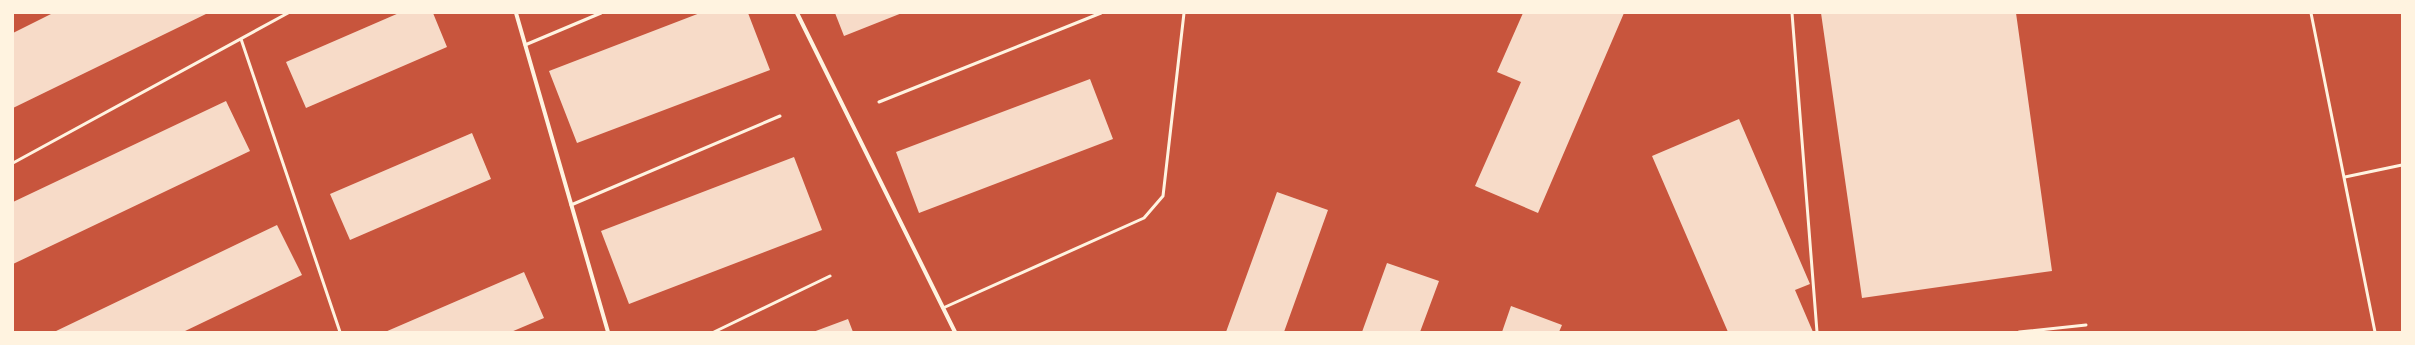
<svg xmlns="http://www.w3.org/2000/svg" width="2415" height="345" viewBox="0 0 2415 345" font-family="Signika,sans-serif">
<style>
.building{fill:#f7dbc8}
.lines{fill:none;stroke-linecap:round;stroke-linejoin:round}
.service{stroke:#fff3e0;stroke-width:3}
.minor{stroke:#fff3e0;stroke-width:4}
</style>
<rect width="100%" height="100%" fill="#c8553d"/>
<path class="building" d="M53,13H208L13,108V33Z
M399,13H433L447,47L306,108L286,62Z
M700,13H748L770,70L577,143L549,71Z
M835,13H902L844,36Z
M1523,13H1624L1538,213L1475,186L1521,82L1497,72Z
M1821,13H2016L2052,271L1862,298Z
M1090,79L1113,139L919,213L896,152Z
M226,101L250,151L13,264V202Z
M1739,119L1810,284L1795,290L1813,332H1728L1652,156Z
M472,133L491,179L350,240L330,194Z
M794,157L822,230L629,304L601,231Z
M1277,192L1328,210L1284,332H1226Z
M277,225L302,275L183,332H54Z
M1387,263L1439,281L1420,332H1362Z
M524,272L544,318L511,332H385Z
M1511,306L1562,325L1559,332H1502Z
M848,319L853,332H813Z"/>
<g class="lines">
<path class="service" d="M1792,13L1817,332
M2311,13L2375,332
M241,39L340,332
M525,45L601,13
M879,102L1101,13
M13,163L288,13
M2345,177L2402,165
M571,205L780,116
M943,308L1144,218L1163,196L1184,13
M714,332L830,276
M2019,332L2086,325"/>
<path class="minor" d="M516,13L608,332
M797,13L955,332"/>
</g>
<rect width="2415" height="345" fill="none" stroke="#fff3e0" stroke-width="28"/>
</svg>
